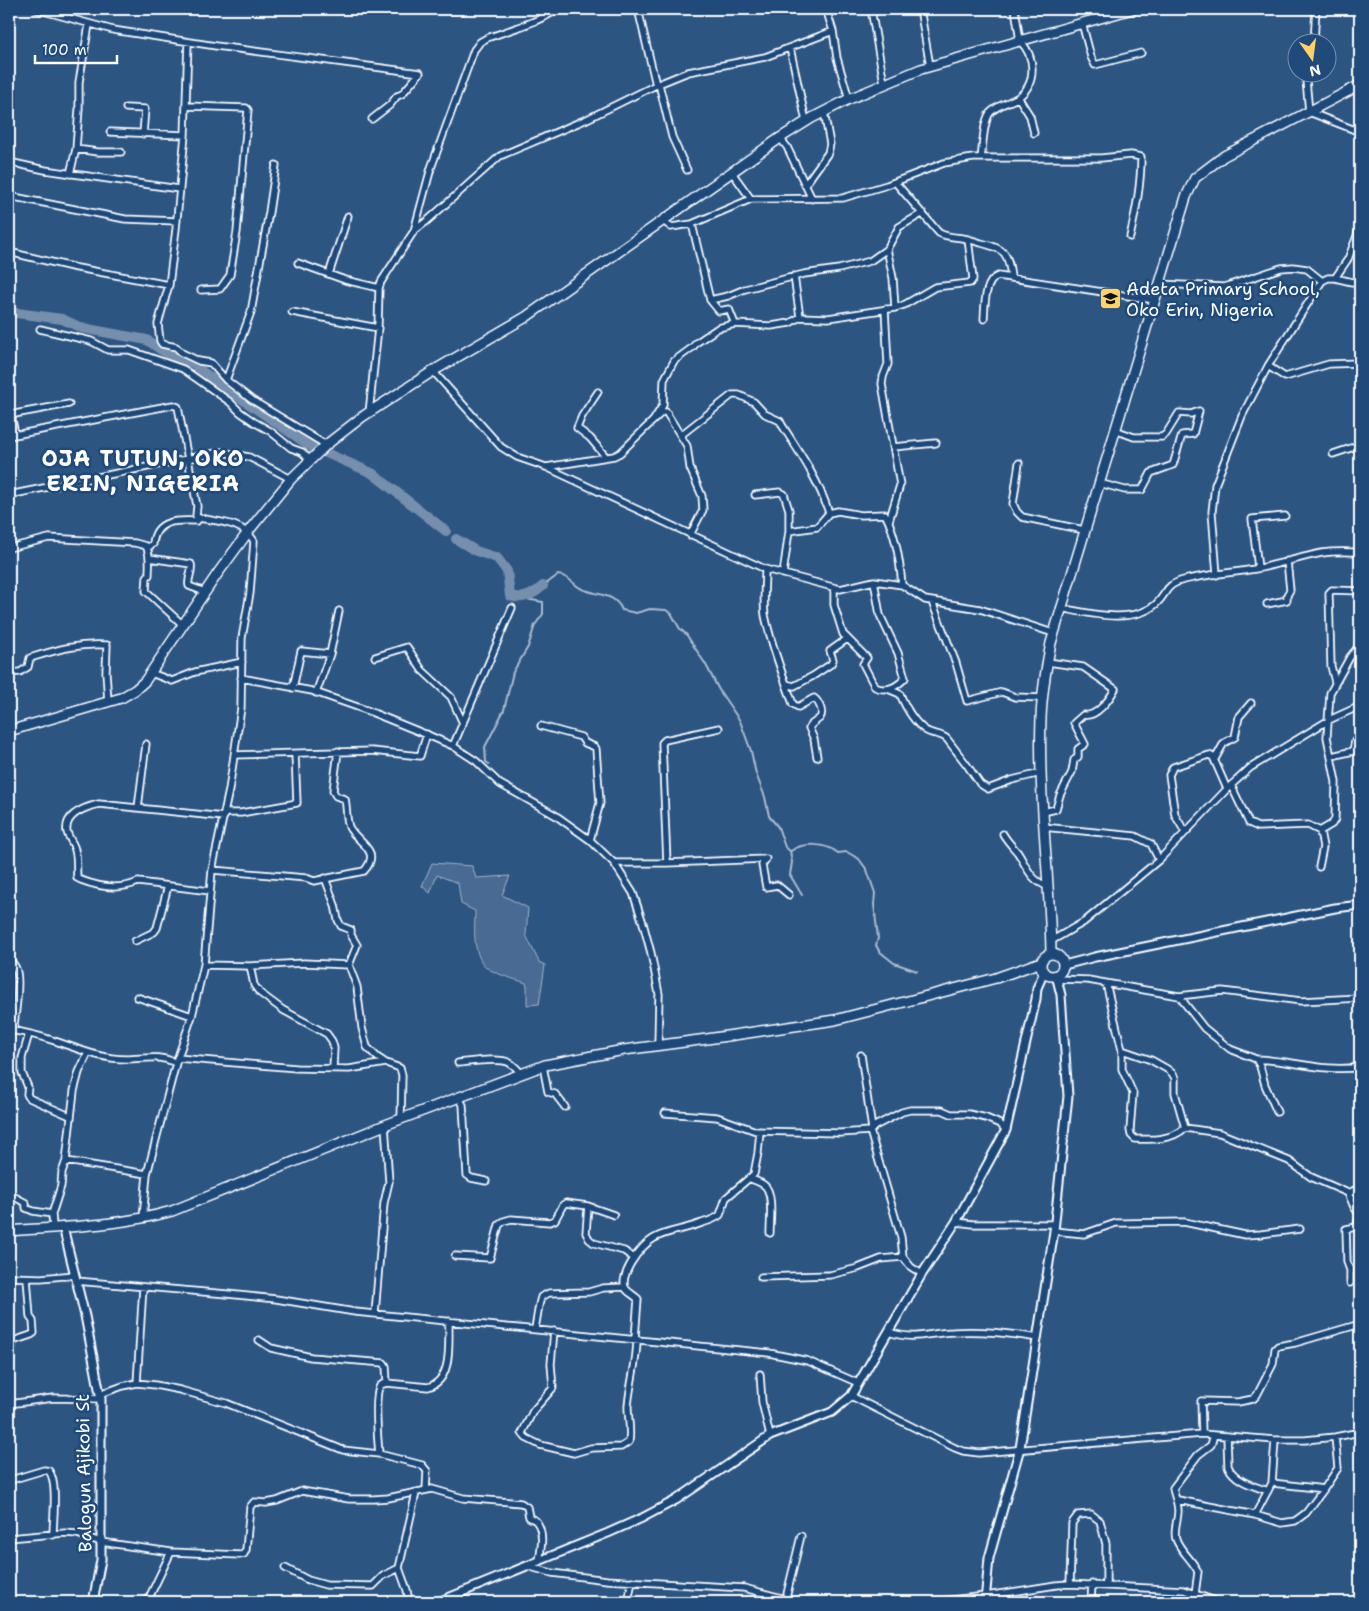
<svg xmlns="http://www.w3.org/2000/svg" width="1369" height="1611" viewBox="0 0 1369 1611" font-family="'Shantell Sans',sans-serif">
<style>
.green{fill:#486b92;stroke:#a4b5c8}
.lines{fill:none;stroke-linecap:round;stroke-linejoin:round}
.stream{stroke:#acbcce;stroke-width:2}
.river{stroke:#748fad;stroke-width:10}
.minor-casing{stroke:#fff;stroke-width:9}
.tertiary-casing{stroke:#fff;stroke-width:11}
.primary-casing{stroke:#fff;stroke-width:12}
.minor{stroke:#1f4a7a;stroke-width:5.5}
.tertiary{stroke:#1f4a7a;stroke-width:7}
.primary{stroke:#1f4a7a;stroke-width:9}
.labels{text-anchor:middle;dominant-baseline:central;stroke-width:5;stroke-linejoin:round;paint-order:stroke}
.poi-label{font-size:18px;fill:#fff;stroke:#1f4a7a;text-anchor:start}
.street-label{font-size:18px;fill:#fff;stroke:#1f4a7a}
.district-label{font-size:22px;font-weight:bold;letter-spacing:1px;fill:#fff;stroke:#1f4a7a}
</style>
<rect width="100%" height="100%" fill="#2c5582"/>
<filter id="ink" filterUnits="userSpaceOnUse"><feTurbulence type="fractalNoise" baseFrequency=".02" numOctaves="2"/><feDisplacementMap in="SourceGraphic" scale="10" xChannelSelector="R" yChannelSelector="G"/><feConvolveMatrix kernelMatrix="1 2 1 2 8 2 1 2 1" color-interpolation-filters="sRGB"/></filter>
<g filter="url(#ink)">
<path class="green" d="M432,863L472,866L476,878L510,876L502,895L528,908L526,935L539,962L545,965L539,1004L527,1005V986L526,983C515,979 489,973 483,964C472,948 475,929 475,911L461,904L458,883L437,875L430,893L422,886Z"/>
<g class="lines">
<path class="stream" d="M543,586L558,575C571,577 572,584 582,589C596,595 615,593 622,610L636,613L650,609L666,610L671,613L680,629L686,634L706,665L719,690L740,721L751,751L756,774L765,797L769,816L778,827L785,847L790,851L792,862L790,875L802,895
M489,764L486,762L485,747L504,710L513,672L528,647L535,625L543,614V602L520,598
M791,851C803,842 826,843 838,853L847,852L859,859L867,870L875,893L874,905L878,938L876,945L879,951L894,963L917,971"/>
<path class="river" d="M9,312L62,319L82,328L147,340L167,354L195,364L197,368L310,446L372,473L446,531
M456,539L476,551L497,558L507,571L510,596C523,600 533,595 543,586"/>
<defs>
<path id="minor" d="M36,9L113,30L216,46L420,73L402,94L397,96L390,105L372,119
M638,9L656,85
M826,9L833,31L837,58L849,99
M871,9L884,83
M920,9L930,66
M1082,23L1091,57L1095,65L1141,53
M188,42L185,135L176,229L169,285L158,324L160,341L162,344L176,347L182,353L199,361L211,363L226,380L252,400L326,445
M1314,42L1316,9
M790,48L806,121
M1308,72L1306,80L1309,112L1360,132
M659,84L672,137L687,170
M1018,97L1030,116L1034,133
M187,106L246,108L248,110L237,232L230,275L220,289L201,290
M126,108L145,109L143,134
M110,132L185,135
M780,138L787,147L812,199
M76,149L98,152H121
M981,158C983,147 983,122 990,113C997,105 1008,103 1017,98C1037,85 1036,57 1020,41L1015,9
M9,162L45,170L179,189
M731,171L751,199
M70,174L76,149L79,109V82L89,25
M895,182L939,233C947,237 953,237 962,238C968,239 975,241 981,243C1005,249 1008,252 1011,277
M805,185L828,153L830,144L824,112
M9,196L125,219L177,221
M662,220L671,227L692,224L751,199L843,198L887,185L944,163L973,158H1101L1131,155L1141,157C1141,185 1136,210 1130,237
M692,224L710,300L719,311L729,309L735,324
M414,231L431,168L474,50L480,42L487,38C500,33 551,18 556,9
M9,252L72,267L169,285
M298,263L345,280L379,288
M329,274L348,216
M794,276L800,317
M1335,278L1352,282L1360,281
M1159,284L1224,287L1281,268L1293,267L1307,269L1322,281L1328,278H1335L1348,259L1360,228
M710,300L728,296L745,289L804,274L839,269L870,261L887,249L899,227L923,213
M895,308L904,305L935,287L970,283L973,279L968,239
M885,309L888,364L883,377L882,384L900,485L889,521
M292,312L378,328
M984,319C985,306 984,281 998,276L1155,300
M40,329L91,341L108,350H129L183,369L230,402L240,412L254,422L270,431L291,448L302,452L310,460
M1268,366L1285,377L1329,364L1360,363
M433,371L501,447L517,457L546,467L765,569L840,589L874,581L902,585L925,600L980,609L1053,633
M226,380L251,312L269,212L276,165
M598,392L582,416L577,428L590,438L606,457
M369,413L378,328L379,288L381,282L414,231L427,221L500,156L587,119L656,85L688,72L765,57L833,31
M9,415L69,404
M11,415L15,434
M653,421L663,405L664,380L674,361L693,347L696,343L718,328L735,324L771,326L790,323L800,317L828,318L895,308L893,278L887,249
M1115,430L1134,437H1162L1166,434L1179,413L1191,414L1199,411
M681,435L732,395H739L754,402L765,414L780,421L782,425C800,453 819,481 829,513
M9,436L173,405L178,407L197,506L196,516L199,518C219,522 243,522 254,541L250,593L242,638L241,708L229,790L212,870L204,965L192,1016L176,1063L147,1174L143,1218
M893,447L936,443
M1333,454L1360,445
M1019,463L1013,504L1017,512L1022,517L1084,530
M546,467L614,456L620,453L662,412H666L687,446L690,468L702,496L703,510L690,535
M1099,483L1125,490H1142L1151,473L1173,465L1182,435L1193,434L1199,411
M9,495L221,452L249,457L291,479
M755,495L780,492L784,494L789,510V531
M9,548L49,538L135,543L146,546C151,555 149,565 149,575L147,577L146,591L183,625
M147,548L153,544C155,519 178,520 197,521L199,518
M149,558L191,564C193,572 187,579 189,586L205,592
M1258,568L1252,519L1285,516
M765,569C765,584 763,600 765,615C771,645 783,675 793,704L798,707L814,698C819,702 824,712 820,718L812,724L809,728L814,739L817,757
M783,574L789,531L817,527L829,513L838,511L861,515L885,514C896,534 900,562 902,585
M1217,575L1212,512L1215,485L1242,416L1268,366L1322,281
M834,588V605L843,634L867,658L863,664L875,687C886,692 897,687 905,678L898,653L880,615L874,581
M932,602L956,663L967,701L1002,692L1015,697L1042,698
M1267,604L1287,600V595L1290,590L1287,561
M1060,608C1088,613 1133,625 1156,604C1168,593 1164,585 1184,580C1207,574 1232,573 1255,569C1278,565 1300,557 1322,553C1335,551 1348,552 1360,552
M375,657L407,647L422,670L451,697L463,723
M9,673L20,672L28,667L30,658C56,650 79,643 107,645L106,672L108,702
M151,673L172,681L195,672L242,662
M241,678L312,691L366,710L430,736L453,746L476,761L500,784L555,815L590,840L614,863L633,893L643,923L651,953L659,994L658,1045
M1335,682L1331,666L1329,593L1332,590L1360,591
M786,684L794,686L813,676L831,664L833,660L830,651L847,639
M293,688L301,651L330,654
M888,689L900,694C905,706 914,722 925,730C932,735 941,733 947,739L967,765L980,784L988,789L1012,780L1041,773
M316,693L330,654L339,611
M541,726L581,737L585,743L595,747L596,749L600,803L590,840
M453,746L512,608
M234,755L372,751L420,756L427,734
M1332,756L1353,751L1355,741L1360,737
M1215,759L1224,743L1235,737L1239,717L1251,703
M1231,785L1249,823L1258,827L1308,825L1320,831L1332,824L1335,819L1336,782L1327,737L1330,693L1350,657L1360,645
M138,808L146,744
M1043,812L1056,809L1060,795L1072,772L1074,760L1078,757V749L1085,744L1074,723L1083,715C1096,718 1109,700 1115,689L1083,667L1048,662
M225,813H241L297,803L295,754
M1043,827L1135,836L1151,844L1159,860
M1185,832L1175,815L1169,775L1173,767L1209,755L1213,757L1227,789
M1003,834C1007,841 1013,847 1018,853C1027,867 1030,880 1047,886
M614,863H667L766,859L762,865L766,887L777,885L789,895
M667,863L662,743L665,740L719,728
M1319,867L1323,847L1320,831
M212,870L306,878L314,881L364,871C383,850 356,842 349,827C346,819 347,807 345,799L336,796L333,791L338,751
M325,878L335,905L338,920L341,926L351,930V935L357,945L349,965L357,987L362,1028L367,1047L377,1057L386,1063
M210,891L138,882C120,890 99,887 81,880L77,878C76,869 78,859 75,850C74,844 69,839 67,832C64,814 86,807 99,804L224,817
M135,941L154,932L157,928L168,886
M1051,941L1084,922L1159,860L1227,789L1250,768L1329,720L1360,706
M9,959C11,962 15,965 16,969C21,980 15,1018 13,1031
M204,965L250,966L304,963L349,965
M250,966L254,985L260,993L283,1010L327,1034L332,1041L334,1048L333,1068
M1056,979L1088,980L1179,996L1222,991L1301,1001L1360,998
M1106,983L1122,1050L1151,1060L1167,1069L1172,1073L1175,1078V1093L1185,1128L1220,1133L1289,1161L1311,1177L1348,1193L1354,1207L1360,1215
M1179,996L1204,1028L1230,1049L1256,1059L1260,1066L1265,1085L1277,1112
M137,997L192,1016
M9,1030C25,1032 43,1037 58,1042C81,1050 102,1059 126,1059C145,1059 157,1054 176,1063
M29,1034L22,1058V1073L28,1087L27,1094L29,1098L70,1116
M1122,1050V1069L1133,1093L1130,1130L1131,1135L1135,1139C1152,1140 1172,1140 1185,1128
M88,1053L79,1072L74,1091L66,1161L147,1174
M861,1055L872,1129
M177,1058L296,1068L349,1069L386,1063L400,1068L402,1075L401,1119
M1256,1059C1291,1060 1325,1073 1360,1067
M458,1063C471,1062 499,1057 510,1063C514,1065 518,1070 521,1073
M543,1066L548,1092L555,1094L565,1107
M459,1097L463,1105L467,1175L471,1178L486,1181
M665,1113L717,1117L756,1131L840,1133L870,1131L875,1126L902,1112L910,1110H942L951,1114H969L986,1118L1000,1124L1006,1130
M870,1131L901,1237L903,1257L911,1267L922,1274
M749,1178C753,1180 760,1182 764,1185C774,1192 770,1221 770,1233
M1348,1193L1360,1188
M9,1194L26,1203V1208L33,1211L52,1214L53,1228
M588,1206L586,1233L589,1239L594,1243L624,1251L634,1258
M52,1214L61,1186L62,1172L66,1161
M956,1222L973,1224H1055
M1054,1231L1084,1234L1116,1223H1124L1184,1222L1245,1235L1261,1234L1300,1229
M455,1256L490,1258L499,1225L504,1221L511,1219L550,1222L555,1220L563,1205L566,1203L588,1206L614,1215
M9,1277L41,1278L75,1275
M761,1277L830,1275L858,1268L881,1259L903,1257
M76,1281L227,1294L276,1299L355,1312L769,1353L808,1361L858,1383
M1350,1283V1270L1347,1262L1346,1229L1356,1227L1360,1217
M375,1314L384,1203L389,1182L385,1125
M535,1329L539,1305L541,1297L549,1293L589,1292L603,1288L625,1287
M554,1331L551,1364L553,1388L533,1411L522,1433L526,1438L540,1445L574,1453L591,1448L621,1447L629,1442C631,1429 628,1418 628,1406C630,1383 637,1362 637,1339
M888,1332C917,1341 926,1333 953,1332C982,1330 1009,1333 1038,1338
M635,1338L638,1299C634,1295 629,1293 626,1289C621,1282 627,1270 631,1263C652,1228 670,1235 702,1223C709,1221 715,1219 720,1215L726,1198L754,1174L758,1153L760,1131
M259,1340L271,1348L311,1357L384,1363L386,1366L387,1383
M760,1374L762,1402L770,1436
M9,1375L12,1346L10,1342L31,1335L34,1333L33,1321L30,1317L27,1278
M137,1383L143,1287
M100,1394L123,1386L137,1383L155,1385L180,1390L226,1403L343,1450L379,1454L422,1465L427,1471L426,1490
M851,1396L955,1448L963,1451L979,1453L1202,1434L1275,1440H1305L1335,1437L1360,1432
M9,1404L53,1398L101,1399
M1358,1432L1360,1439
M1202,1434L1201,1401L1238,1402L1253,1399L1257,1395L1273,1364L1275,1349L1278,1346L1295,1343L1360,1324
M1227,1436L1228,1466C1234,1481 1254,1486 1268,1491
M379,1454C378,1443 374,1394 380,1386C382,1384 384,1384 387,1383L428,1387C454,1380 448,1341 449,1321
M9,1479H14L44,1470L49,1471C58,1482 53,1520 53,1535
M1272,1483L1324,1489
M1178,1500L1255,1515L1282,1523L1295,1521L1306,1513L1324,1489L1338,1468L1335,1437
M1255,1515L1272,1483L1275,1440
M9,1538L65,1533L77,1534L101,1542L171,1552L240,1555L244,1554L246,1550L250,1507L254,1502L266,1503L277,1501L302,1491L349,1499H374L388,1498L432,1489L463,1498L521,1503L527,1507L529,1517C531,1519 534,1519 536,1521C545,1532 541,1549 539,1561
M527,1566L552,1573L607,1580L744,1588L797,1602
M285,1568L308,1580L326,1585L373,1586L383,1576L399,1568L416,1493
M399,1568L407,1590L409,1602
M1070,1584L1072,1523L1078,1515L1091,1514L1100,1521L1106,1544V1585
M1195,1594L1198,1572C1193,1560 1180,1551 1176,1539C1173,1530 1178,1520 1178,1511C1178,1502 1174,1496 1173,1488L1198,1455L1211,1445L1214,1435
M786,1598L801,1536
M147,1602L171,1552
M628,1602L632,1581
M932,1602L986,1596L1056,1585L1070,1584L1184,1590L1218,1602
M1091,1602L1092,1584"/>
<path id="tertiary" d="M1064,965L1095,957L1335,908L1360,905
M63,1227L85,1316L101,1399V1560L93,1602
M438,1602L608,1533L642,1518L676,1500L770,1436L832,1412L851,1396L922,1274L956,1222L1006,1130L1036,999L1037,988L1044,972
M985,1602L989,1558L1020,1448L1054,1231L1068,1096L1061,995L1056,975"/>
<path id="primary" d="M9,731L121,698L135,690L145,681L218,573L251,528L291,479L326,445L362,417L433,371L526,317L780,138L812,118L849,99L921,69L1132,9
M1051,953C1050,875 1038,797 1041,718C1042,693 1046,668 1051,643L1186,197L1195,178L1224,156L1360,85
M1041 965a11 11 0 1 1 22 0a11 11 0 1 1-22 0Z
M9,1231C64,1227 119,1226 172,1211L385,1125L545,1065L624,1050L707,1039L835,1020L996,978L1041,962"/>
</defs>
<use href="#minor" class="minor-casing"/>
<use href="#tertiary" class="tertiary-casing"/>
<use href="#primary" class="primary-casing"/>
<use href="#minor" class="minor"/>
<use href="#tertiary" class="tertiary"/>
<use href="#primary" class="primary"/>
</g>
</g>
<defs>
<symbol id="school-square" viewBox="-11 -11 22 22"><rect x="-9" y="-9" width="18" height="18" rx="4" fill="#ffd166" stroke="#1f4a7a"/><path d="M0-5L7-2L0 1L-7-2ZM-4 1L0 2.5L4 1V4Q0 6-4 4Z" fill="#111"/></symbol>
</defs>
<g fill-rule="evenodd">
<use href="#school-square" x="1098" y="286" width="25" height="25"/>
</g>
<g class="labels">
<g class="poi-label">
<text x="1126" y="289">Adeta Primary School,<tspan x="1126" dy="21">Oko Erin, Nigeria</tspan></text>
</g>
<g class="street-label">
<text transform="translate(84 1473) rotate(-91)">Balogun Ajikobi St</text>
</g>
<g class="district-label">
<text x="143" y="458">OJA TUTUN, OKO<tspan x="143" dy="25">ERIN, NIGERIA</tspan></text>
</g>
</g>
<rect width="1369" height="1611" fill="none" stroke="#1f4a7a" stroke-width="30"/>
<rect x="15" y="15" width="1339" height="1581" fill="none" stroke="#fff" stroke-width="2" filter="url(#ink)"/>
<g transform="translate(1312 58) rotate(166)"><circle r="24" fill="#1f4a7a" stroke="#7992af"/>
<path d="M0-4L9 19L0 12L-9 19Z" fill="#ffd166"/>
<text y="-8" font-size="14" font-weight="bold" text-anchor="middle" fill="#ffffff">N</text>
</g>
<path d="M35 55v8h82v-8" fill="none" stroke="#ffffff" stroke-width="2.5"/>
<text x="42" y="55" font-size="15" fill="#ffffff" stroke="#1f4a7a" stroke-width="4" paint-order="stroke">100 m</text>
</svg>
